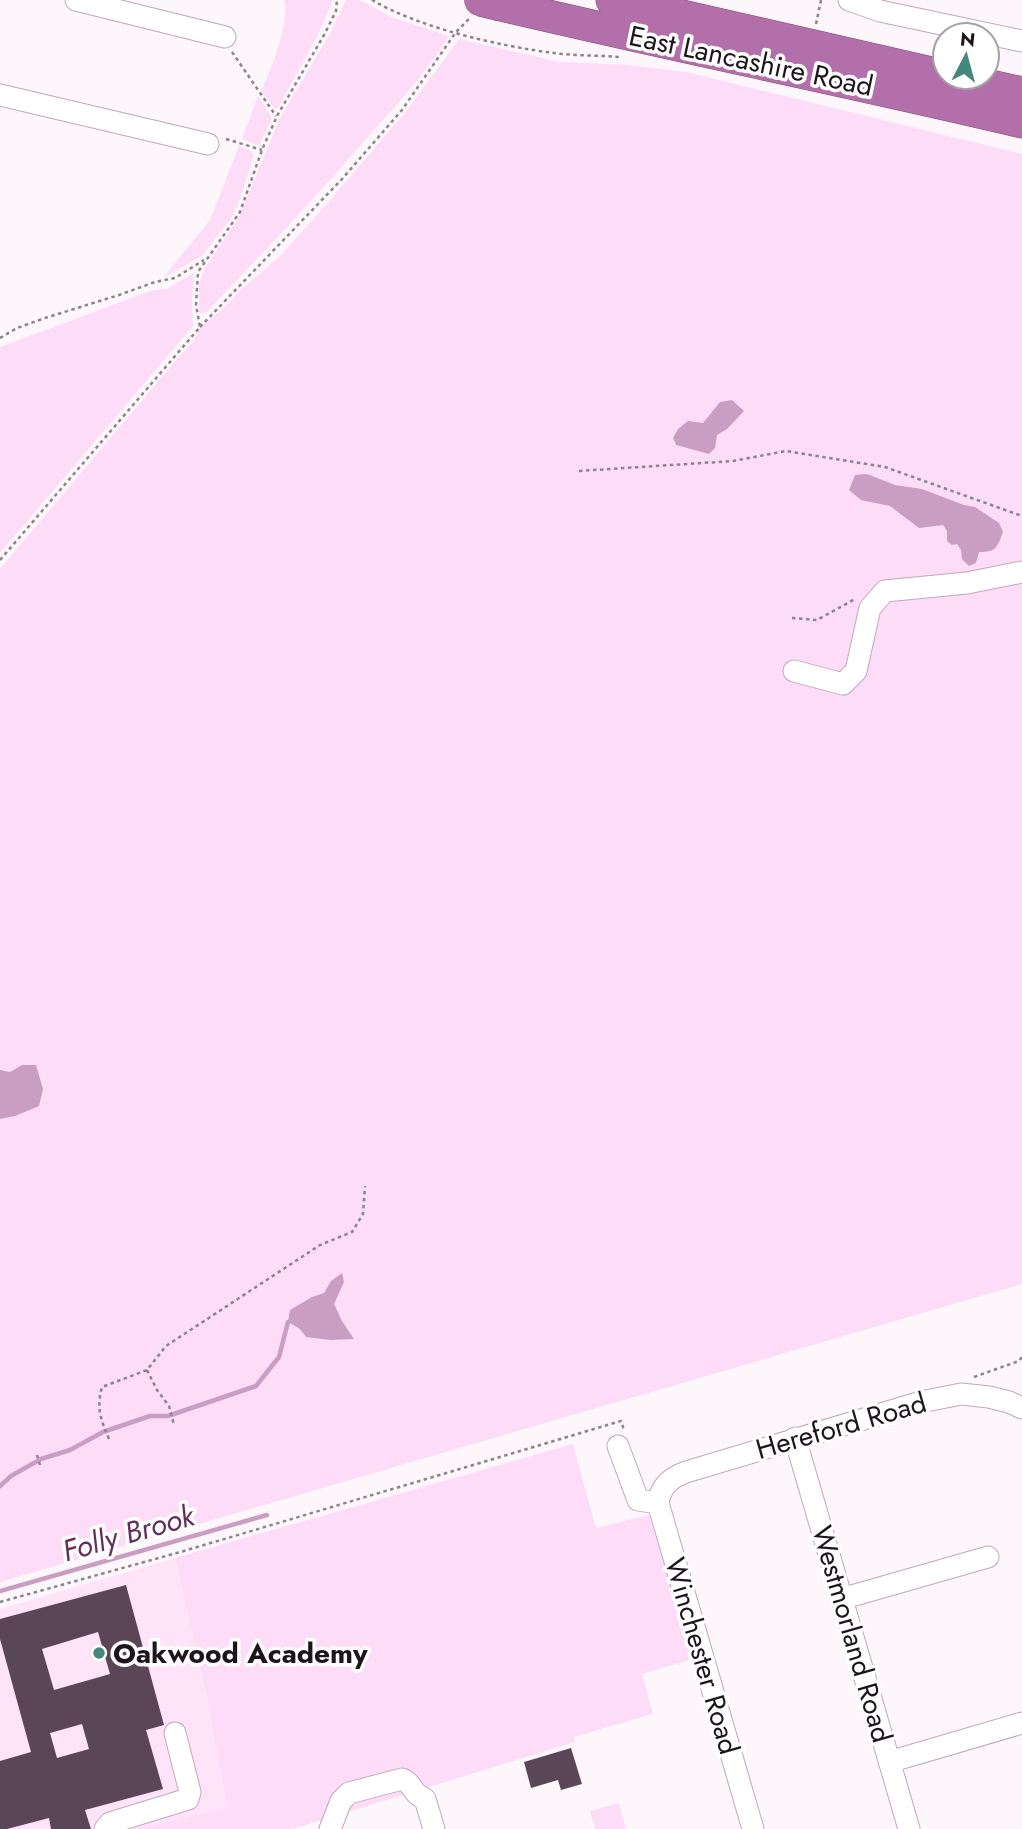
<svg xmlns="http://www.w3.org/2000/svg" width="1022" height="1829" viewBox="0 0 1022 1829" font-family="Jost,sans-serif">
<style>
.built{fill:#fee3f9}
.green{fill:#fcdcf7}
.water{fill:#c99ec2}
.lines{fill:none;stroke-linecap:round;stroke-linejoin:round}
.stream{stroke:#c99ec2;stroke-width:4.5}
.building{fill:#5b4658;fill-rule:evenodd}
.minor-casing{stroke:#c0a7bc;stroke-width:23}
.highway-casing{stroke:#7e4f78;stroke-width:33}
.path{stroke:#8c848b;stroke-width:2.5;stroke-dasharray:3.5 3.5;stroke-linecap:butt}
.minor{stroke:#fff;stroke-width:21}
.highway{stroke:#b36faa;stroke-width:32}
.highway-bridge-casing{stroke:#7e4f78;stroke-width:33;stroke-linecap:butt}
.highway-bridge{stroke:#b36faa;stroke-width:32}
.poi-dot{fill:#44887d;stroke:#fff;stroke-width:2.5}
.labels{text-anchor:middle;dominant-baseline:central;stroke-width:7;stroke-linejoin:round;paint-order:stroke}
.street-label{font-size:28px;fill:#1d141c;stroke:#fff}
.poi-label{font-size:28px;font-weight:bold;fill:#1d141c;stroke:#fff;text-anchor:start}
.water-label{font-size:30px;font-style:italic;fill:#642f5e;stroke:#fff}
</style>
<rect width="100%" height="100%" fill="#fdf7fc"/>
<path class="built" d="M175,1558L207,1697L234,1829H0V1609Z"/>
<path class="green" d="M284,0H333L318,35L278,108L275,109L261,91C270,73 291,18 284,0Z
M346,0H360L391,17L449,36C427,72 397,104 369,136C320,192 269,247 217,301L207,312L201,314L199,312V285L204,269L239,217L280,118L331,32Z
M459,39L560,62L628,65L686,72L1022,154V1284L0,1582V569L177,359L193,342L200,327L224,308L241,290L280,256L326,205L408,109Z
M258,96L272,118L259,146L242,139Z
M239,146L251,151L254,155L239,202L230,220L202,256L163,278L210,220Z
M194,273L192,300L193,326L0,553V347L153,290L167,289Z
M573,1444L596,1528L649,1515L693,1659L642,1674L653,1714L574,1737L575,1742L293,1829H138L228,1808L207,1697L175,1558Z
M619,1803L626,1829H595L590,1811Z"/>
<path class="water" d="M732,400L744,411L727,429L717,435L715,448L709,454L676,445L673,438L678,429L688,421L703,423L720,402Z
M867,474L895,485L922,489L964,505L975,507L999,523L1003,532C997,547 997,552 979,552L976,563L969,566L962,559L961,550L957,544L952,545L947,541V531L943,525L919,528L890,506L861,500L849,490L855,475Z
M22,1065H36L43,1089L39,1106L15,1116L0,1119V1070L10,1072Z
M342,1273L344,1282L334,1304L342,1321L354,1339L330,1340L306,1337L300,1329L288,1322L290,1310L312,1297L324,1293L331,1281Z"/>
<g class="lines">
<path class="stream" d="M0,1486L11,1476L41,1459L70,1450L103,1432L150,1416H168L256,1386L279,1357L288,1322
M0,1591L267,1515"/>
</g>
<path class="building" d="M126,1585L164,1725L146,1730L163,1789L85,1810L91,1829H51L49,1818L7,1829H0V1761L31,1752L0,1639V1619ZM98,1632L110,1674L54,1690L42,1649ZM82,1724L89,1749L57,1758L50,1733Z
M571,1748L582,1784L561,1790L558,1780L531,1788L524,1762Z"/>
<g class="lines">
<defs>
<path id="minor" d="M76,0L225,37
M849,0L880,11L1022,41
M0,95L208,144
M794,671L843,684L856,671L870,608L885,591L967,583L1022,572
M795,1438L909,1829
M618,1446L638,1500L658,1503
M841,1599L988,1557
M889,1762L1022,1723
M105,1829L110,1823L188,1799L190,1792L175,1733
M330,1829L341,1801L349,1793L402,1779C411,1782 411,1789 417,1794C419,1796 422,1797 425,1799L434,1829
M753,1829L658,1503C661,1486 670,1478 686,1472L921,1402L961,1394L989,1397L1009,1402L1022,1408"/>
<path id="highway" d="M612,0L945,76
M501,5C674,46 849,81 1022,122
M951,77L1022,93"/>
</defs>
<use href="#minor" class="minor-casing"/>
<use href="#highway" class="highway-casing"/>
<path class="path" d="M372,0C420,28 499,46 554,53C575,56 598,55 619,57
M816,24L821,0
M232,52L276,116
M226,139L262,150
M200,327L342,179L402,110L456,32L469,19
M0,338L17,328L45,318L119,295L155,282L175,278L204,260
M579,471L733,461L786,451L885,467L1022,516
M0,560L200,327L196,305L198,272L240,212L262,150L277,116L324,35L336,11L337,0
M792,618L817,620L855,599
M147,1370L157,1390L169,1406L174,1425
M974,1377L1019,1361L1022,1357
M109,1439C101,1420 96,1408 102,1387L147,1370L166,1346L320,1245L352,1232L363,1214L365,1186
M37,1455L40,1465
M0,1602L184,1551L621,1421L624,1430"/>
<use href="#minor" class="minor"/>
<use href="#highway" class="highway"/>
<defs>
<path id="highway-bridge" d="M480,0L501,5"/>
</defs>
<use href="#highway-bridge" class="highway-bridge-casing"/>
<use href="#highway-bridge" class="highway-bridge"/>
</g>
<circle class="poi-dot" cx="99" cy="1653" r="7"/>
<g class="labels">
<g class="street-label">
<text transform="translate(751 61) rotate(12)">East Lancashire Road</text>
<text transform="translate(841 1426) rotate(-16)">Hereford Road</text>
<text transform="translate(852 1634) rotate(74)">Westmorland Road</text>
<text transform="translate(702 1656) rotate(74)">Winchester Road</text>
</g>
<g class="poi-label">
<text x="113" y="1653">Oakwood Academy</text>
</g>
<g class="water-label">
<text transform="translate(128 1533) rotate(-16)">Folly Brook</text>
</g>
</g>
<g transform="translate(966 56) rotate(6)"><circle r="33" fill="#ffffff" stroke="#a5a1a4" stroke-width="2"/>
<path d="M0-5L12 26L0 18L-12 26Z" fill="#44887d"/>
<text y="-10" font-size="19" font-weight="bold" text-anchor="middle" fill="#1d141c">N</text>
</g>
</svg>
